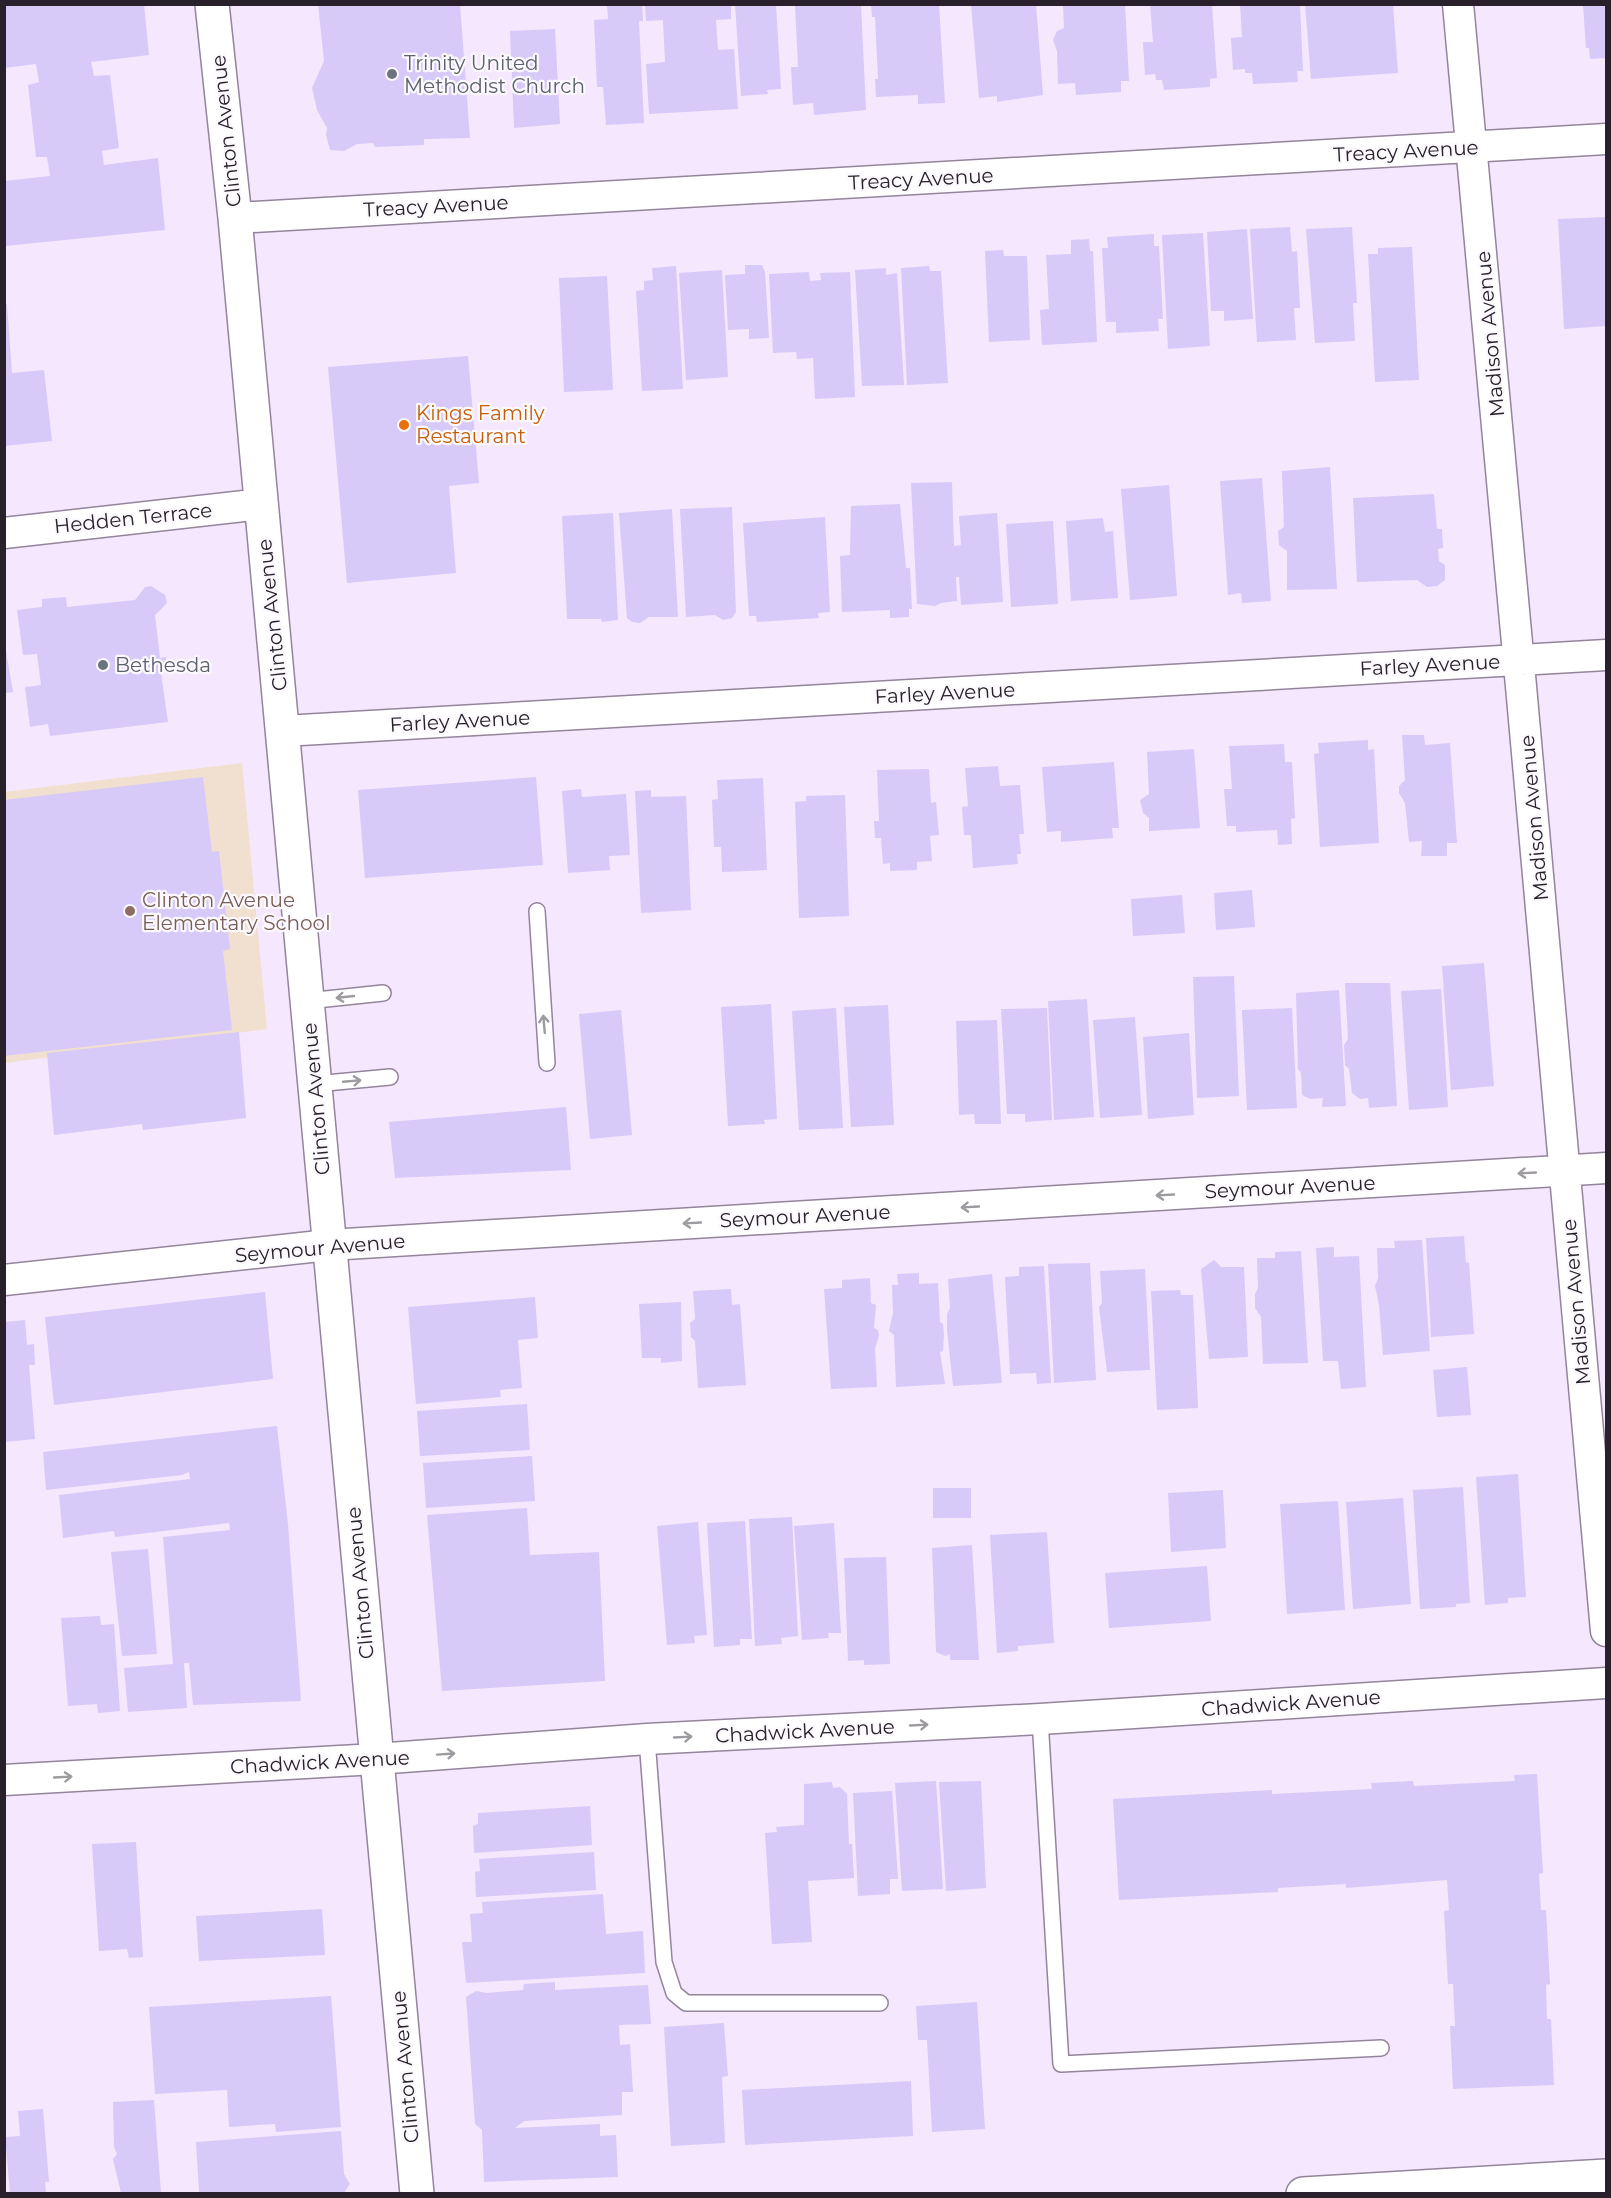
<svg xmlns="http://www.w3.org/2000/svg" width="1611" height="2198" viewBox="0 0 1611 2198" font-family="Montserrat,sans-serif">
<style>
.education{fill:#f1e0cf}
.building{fill:#d7caf9}
.lines{fill:none;stroke-linecap:round;stroke-linejoin:round}
.lane-casing{stroke:#94849c;stroke-width:18}
.street-casing{stroke:#94849c;stroke-width:33}
.secondary-casing{stroke:#94849c;stroke-width:36}
.lane{stroke:#fff;stroke-width:15}
.street{stroke:#fff;stroke-width:30}
.secondary{stroke:#fff;stroke-width:33}
.oneway{stroke:#9e9ba0}
.worship-dot{fill:#6b7280;stroke:#fcf9fe;stroke-width:2}
.food-dot{fill:#e8710a;stroke:#fcf9fe;stroke-width:2}
.education-dot{fill:#8d6e63;stroke:#fcf9fe;stroke-width:2}
.labels{text-anchor:middle;dominant-baseline:central;stroke-width:4.5;stroke-linejoin:round;paint-order:stroke}
.worship-label{font-size:20px;fill:#5b616d;stroke:#fcf9fe;text-anchor:start}
.street-label{font-size:20px;fill:#28212b;stroke:#fcf9fe}
.food-label{font-size:20px;fill:#c56008;stroke:#fcf9fe;text-anchor:start}
.education-label{font-size:20px;fill:#785e54;stroke:#fcf9fe;text-anchor:start}
</style>
<rect width="100%" height="100%" fill="#f5e7fd"/>
<path class="education" d="M242,763L267,1029L5,1063L4,792Z"/>
<path class="building" d="M4,4H144L149,55L91,62L94,76L110,75L119,148L102,151L104,165L158,158L165,230L5,246L4,181L50,176L47,157H36L28,85L39,82L36,64L4,68Z
M318,4H460L470,138L424,139V145L375,147L373,143L357,144L344,151L330,150L326,135L327,128L317,110L312,88L324,61Z
M607,4H642L643,21H639L644,123L606,125L603,87H597L594,20L608,19Z
M645,4H731V19L716,20L718,50L734,49L738,109L649,114L646,64L665,62L663,20L646,21Z
M735,4H776L781,89L767,90L768,94L741,96Z
M795,4H861L866,110L814,115L813,103L793,105L791,67H798Z
M871,4H939L945,103L918,104V95L876,97L875,79H878L875,17H872Z
M971,4H1036L1043,95L997,102V96L979,98Z
M1063,4H1125L1129,81H1121V92L1076,95L1075,83L1058,84L1057,51L1053,40L1057,31L1064,28Z
M1150,4H1212L1217,78L1210,79V87L1164,90L1162,80H1156L1155,74L1145,75L1143,42H1153Z
M1240,4H1300L1303,71H1297L1298,82L1253,84L1252,73H1245V69L1233,70L1231,38L1242,37Z
M1305,4H1393L1398,73L1311,79Z
M1583,5H1606V58L1590,59L1589,48H1586Z
M555,29L560,124L514,128L510,31Z
M1606,217V326L1564,329L1558,219Z
M1290,227L1292,252L1297,251L1300,308H1294L1296,340L1257,342L1250,229Z
M1352,227L1357,303H1353L1355,341L1315,343L1306,229Z
M1247,229L1253,319L1224,321V311H1211L1207,232Z
M1203,233L1210,346L1168,349L1162,235Z
M1154,234V246H1159L1163,319H1158L1159,331L1116,333V322H1106L1102,248H1108L1107,237Z
M1089,239L1090,251H1093L1097,342L1042,345L1040,310L1049,309L1046,255L1071,254V240Z
M1412,247L1419,380L1375,382L1368,254H1378V248Z
M1003,250L1004,256H1027L1030,340L989,342L985,251Z
M745,265H762L765,272L769,338L749,339V329L728,330L725,275L745,274Z
M676,266L683,389L642,391L636,291L644,290V281L653,280L652,268Z
M929,266L930,271H941L948,383L907,385L901,268Z
M886,268V275L897,273L904,385L862,386L855,270Z
M722,270L728,377L686,380L679,273Z
M809,272L810,281L821,280L820,273L850,272L855,397L815,399L813,358L797,359L796,352L773,353L769,274Z
M607,276L613,390L564,392L559,278Z
M4,304H7L12,373L44,370L52,441L4,446Z
M468,356L479,483L449,486L456,573L347,583L328,367Z
M1330,467L1337,589L1287,590V551L1279,545L1278,531L1284,527L1282,471Z
M1262,478L1271,601L1242,603L1241,593L1228,595L1220,481Z
M952,482L954,546L961,545L959,516L997,513L1003,602L961,605L959,577H956L957,601L941,603L935,606L917,604L911,483Z
M1169,485L1177,596L1130,600L1121,489Z
M1434,494L1437,529H1442L1443,548L1438,549L1439,561L1445,565V580L1437,586L1427,587L1417,580L1357,582L1353,498Z
M900,504L906,568H910L912,609H909V617L890,618V610L842,612L840,556L850,555L851,506Z
M732,507L736,612L732,618L723,620L715,615L686,617L680,509Z
M672,509L678,617H649L640,623L632,622L627,618L619,513Z
M613,513L618,620L602,622L601,619H567L562,516Z
M825,517L830,612L818,613L819,618L757,622L756,616H749L743,523Z
M1103,518L1105,532L1113,531L1118,598L1071,601L1066,521Z
M1053,521L1058,604L1011,607L1006,524Z
M151,586L165,595L167,603L155,615L160,658L166,657L168,671L161,673L168,722L50,736L48,724L30,727L25,687L41,685L37,654L23,655L17,610L42,607V599L66,597L67,607L135,600L145,587Z
M4,639L13,692L4,693Z
M1402,735H1424L1425,745L1450,743L1457,843H1447V856H1421L1422,841L1409,842L1405,803L1399,793V786L1405,780Z
M1368,740V750L1374,749L1379,843L1320,847L1314,754L1319,753L1318,743Z
M1284,744L1285,762H1292L1295,818L1291,819L1292,844L1278,845L1277,830L1236,832V826H1227L1224,789H1232L1229,746Z
M1194,749L1200,828L1149,831V818L1143,813L1140,800L1149,794L1147,752Z
M1114,762L1119,828H1112L1113,838L1061,842V831L1047,832L1042,767Z
M998,766L1000,786L1020,785L1024,834H1019L1021,854H1017L1018,864L973,868L971,835H964L962,807L968,806L965,768Z
M929,769L931,803L936,802L939,835L930,836L932,861L917,862V870L890,871V863L883,864L881,838H875L874,821H879L877,770Z
M203,777L212,852L219,851L230,949L223,951L232,1030L4,1056V800Z
M536,777L543,865L365,878L358,790Z
M763,778L767,870L722,872L721,847H714L712,800L718,799L717,780Z
M581,789L582,797L626,794L630,855L609,856L610,870L568,873L562,791Z
M651,790V797L686,796L691,910L641,913L635,791Z
M845,795L849,916L799,918L795,802L806,801V796Z
M1252,890L1255,927L1216,930L1214,893Z
M1182,895L1185,933L1133,936L1131,899Z
M1484,963L1494,1086L1451,1090L1442,966Z
M1234,976L1239,1096L1197,1098L1193,977Z
M1345,983H1390L1397,1106L1369,1108L1368,1098L1360,1099L1352,1093L1349,1069L1345,1065L1344,1045L1348,1039Z
M1441,989L1448,1107L1409,1110L1401,991Z
M1339,990L1346,1106L1322,1107L1323,1098L1310,1099L1302,1095L1301,1073L1298,1069L1296,993Z
M1087,999L1094,1117L1054,1120L1048,1001Z
M771,1004L777,1119L764,1120L765,1124L728,1126L721,1007Z
M888,1005L894,1125L851,1127L844,1007Z
M836,1008L843,1128L799,1130L792,1011Z
M1047,1008L1052,1120L1025,1122V1114H1007L1001,1009Z
M1292,1008L1297,1108L1247,1110L1242,1010Z
M621,1010L632,1135L590,1139L579,1014Z
M1135,1017L1142,1115L1100,1118L1093,1020Z
M997,1020L1001,1124H975L974,1114L959,1115L956,1021Z
M239,1032L246,1118L143,1130L142,1124L54,1135L47,1053Z
M1189,1033L1194,1115L1148,1119L1143,1037Z
M566,1107L571,1170L395,1178L389,1122Z
M1464,1236L1466,1263L1469,1262L1474,1334L1431,1337L1426,1238Z
M1422,1240L1430,1351L1383,1355L1379,1305L1375,1286L1378,1278L1377,1248H1395L1394,1241Z
M1334,1247V1257L1359,1256L1366,1387L1341,1389L1338,1361H1323L1316,1248Z
M1301,1251L1308,1363L1263,1364L1261,1317L1255,1308V1294L1258,1288L1257,1258H1275V1252Z
M1214,1260L1221,1267H1244L1248,1357L1209,1359L1201,1269Z
M1090,1263L1096,1380L1054,1383L1048,1264Z
M1044,1266L1051,1383L1037,1384L1036,1373L1010,1374L1005,1277L1019,1276V1267Z
M1145,1269L1150,1370L1107,1372L1099,1307L1102,1303L1100,1271Z
M919,1273V1284L938,1283L940,1322L943,1324L944,1334L943,1351L940,1352L945,1384L896,1387L894,1335L889,1331L893,1313L892,1285H898L897,1274Z
M992,1274L1002,1383L953,1386L947,1330V1314L950,1308L948,1279Z
M870,1278L871,1303L876,1305L874,1328L878,1330L879,1336L875,1348L877,1387L831,1389L824,1289L842,1288V1280Z
M731,1289L732,1305L740,1304L746,1385L698,1388L695,1341L691,1337L690,1323L695,1319L693,1291Z
M1180,1290L1181,1295H1193L1198,1408L1157,1410L1151,1291Z
M265,1292L273,1379L54,1405L45,1317Z
M535,1297L538,1338L518,1340L522,1388L500,1390L501,1397L416,1404L408,1307Z
M681,1302L682,1361L661,1363V1358H642L639,1304Z
M25,1320L27,1345L34,1344L35,1365H29L35,1439L4,1442V1322Z
M1467,1367L1471,1415L1437,1417L1433,1370Z
M527,1404L530,1450L420,1456L417,1411Z
M277,1426L288,1524L301,1701L193,1705L189,1663H184L187,1708L128,1712L124,1668L173,1664L163,1537L230,1530L229,1523L115,1537L114,1531L63,1538L59,1495L190,1479L189,1472L182,1475L46,1490L43,1452Z
M532,1456L535,1501L426,1508L423,1463Z
M1518,1474L1526,1597L1508,1598V1603L1485,1605L1476,1477Z
M1463,1487L1470,1603L1456,1604V1607L1420,1609L1413,1490Z
M933,1488H971V1518H933Z
M1223,1490L1226,1548L1171,1552L1168,1493Z
M1403,1498L1411,1604L1353,1609L1346,1502Z
M1338,1501L1345,1610L1287,1614L1280,1504Z
M527,1508L530,1555L599,1552L605,1681L442,1691L427,1515Z
M792,1517L798,1636L781,1638L782,1644L755,1646L749,1519Z
M745,1521L752,1639H740V1645L714,1647L707,1523Z
M698,1522L707,1635L694,1636L695,1643L667,1645L657,1526Z
M834,1523L841,1633H828L829,1638L802,1640L794,1526Z
M1047,1532L1054,1643L1018,1646V1651L997,1653L990,1535Z
M972,1545L979,1660H950V1654L945,1656L936,1652L932,1548Z
M148,1549L157,1654L122,1656L111,1552Z
M886,1557L890,1664L864,1665V1660L848,1661L844,1558Z
M1207,1566L1211,1621L1109,1628L1105,1573Z
M100,1616L101,1625L114,1624L120,1711L98,1713L97,1704L68,1706L61,1618Z
M1537,1774L1543,1873L1539,1874L1541,1910H1546L1550,1984L1546,1985L1547,2019H1551L1554,2085L1453,2089L1450,2026H1455L1453,1984H1448L1444,1911L1449,1910L1447,1880L1346,1888V1884L1278,1888V1892L1119,1900L1113,1799L1272,1790V1794L1372,1789L1371,1783L1413,1781L1414,1786L1515,1781L1514,1775Z
M936,1781L943,1889L902,1891L895,1783Z
M981,1781L986,1888L946,1891L939,1782Z
M832,1782L833,1788L840,1787L847,1794L849,1844H852L854,1878L808,1881L812,1942L772,1944L765,1833L777,1832L776,1827L804,1825V1784Z
M892,1791L898,1879H890V1894L858,1896L853,1793Z
M590,1806L592,1845L474,1853L473,1826L478,1824V1813Z
M136,1842L143,1957L129,1958L127,1949L99,1951L92,1844Z
M594,1852L596,1890L476,1897L475,1872L480,1871L479,1859Z
M603,1894L606,1934L643,1931L645,1973L466,1983L462,1942H472L470,1914L483,1913L482,1902Z
M322,1909L325,1955L199,1961L196,1916Z
M555,1982V1990L648,1985L651,2024L619,2025L620,2045L630,2044L633,2092H622V2115L524,2121L515,2128L600,2124V2136L616,2135L618,2177L484,2182L482,2130L475,2124L466,1997L476,1991L487,1993L523,1990L524,1984Z
M331,1996L341,2127L276,2132L275,2124L229,2127L227,2090L155,2094L149,2007Z
M977,2002L985,2129L932,2132L927,2040H918L916,2006Z
M724,2023L728,2076L722,2077L725,2143L671,2146L664,2027Z
M911,2081L913,2136L745,2145L742,2090Z
M154,2100L161,2193H121L113,2159L117,2154L114,2147L113,2102Z
M43,2109L49,2182H45L46,2193H10L5,2137L20,2136L18,2111Z
M341,2131L344,2174L350,2184L344,2193H199L196,2142Z"/>
<g class="lines">
<defs>
<path id="lane" d="M537,911L547,1063
M307,1001L383,993
M315,1084L390,1077
M1040,1719L1061,2064L1381,2048
M647,1739L664,1962L674,1993L686,2003H880"/>
<path id="street" d="M1458,4C1510,546 1556,1089 1606,1631
M235,218L1606,139
M4,533L261,504
M283,731L1606,655
M4,1280L329,1245L1606,1168
M4,1780L376,1759L647,1739L1040,1719L1606,1683"/>
<path id="secondary" d="M212,4L235,218L417,2194
M1303,2194L1606,2176"/>
</defs>
<use href="#lane" class="lane-casing"/>
<use href="#street" class="street-casing"/>
<use href="#secondary" class="secondary-casing"/>
<use href="#lane" class="lane"/>
<use href="#street" class="street"/>
<use href="#secondary" class="secondary"/>
</g>
<defs><path id="oneway-shaft" d="M-6 0H5M1.5-3L5.5 0L1.5 3" fill="none" stroke-width="1.6" stroke-linecap="round" stroke-linejoin="round" transform="scale(1.5)"/></defs>
<g class="oneway">
<use href="#oneway-shaft" transform="translate(345 997) rotate(174)"/>
<use href="#oneway-shaft" transform="translate(544 1024) rotate(-95)"/>
<use href="#oneway-shaft" transform="translate(352 1081) rotate(-5)"/>
<use href="#oneway-shaft" transform="translate(1527 1173) rotate(177)"/>
<use href="#oneway-shaft" transform="translate(1165 1195) rotate(177)"/>
<use href="#oneway-shaft" transform="translate(970 1207) rotate(177)"/>
<use href="#oneway-shaft" transform="translate(692 1223) rotate(177)"/>
<use href="#oneway-shaft" transform="translate(919 1725) rotate(-3)"/>
<use href="#oneway-shaft" transform="translate(683 1737) rotate(-3)"/>
<use href="#oneway-shaft" transform="translate(446 1754) rotate(-4)"/>
<use href="#oneway-shaft" transform="translate(63 1777) rotate(-3)"/>
</g>
<g class="worship-dot">
<circle cx="392" cy="74" r="6"/>
<circle cx="103" cy="665" r="6"/>
</g>
<circle class="food-dot" cx="404" cy="425" r="6"/>
<circle class="education-dot" cx="130" cy="911" r="6"/>
<g class="labels">
<g class="worship-label">
<text x="404" y="63">Trinity United<tspan x="404" dy="23">Methodist Church</tspan></text>
<text x="115" y="665">Bethesda</text>
</g>
<g class="street-label">
<text transform="translate(226 131) rotate(-96)">Clinton Avenue</text>
<text transform="translate(1406 151) rotate(-3)">Treacy Avenue</text>
<text transform="translate(921 179) rotate(-3)">Treacy Avenue</text>
<text transform="translate(436 206) rotate(-3)">Treacy Avenue</text>
<text transform="translate(1490 334) rotate(-95)">Madison Avenue</text>
<text transform="translate(133 518) rotate(-6)">Hedden Terrace</text>
<text transform="translate(272 615) rotate(-96)">Clinton Avenue</text>
<text transform="translate(1430 665) rotate(-3)">Farley Avenue</text>
<text transform="translate(945 693) rotate(-3)">Farley Avenue</text>
<text transform="translate(460 721) rotate(-3)">Farley Avenue</text>
<text transform="translate(1534 818) rotate(-95)">Madison Avenue</text>
<text transform="translate(316 1099) rotate(-95)">Clinton Avenue</text>
<text transform="translate(1290 1187) rotate(-3)">Seymour Avenue</text>
<text transform="translate(805 1216) rotate(-3)">Seymour Avenue</text>
<text transform="translate(320 1248) rotate(-5)">Seymour Avenue</text>
<text transform="translate(1576 1302) rotate(-95)">Madison Avenue</text>
<text transform="translate(360 1583) rotate(-95)">Clinton Avenue</text>
<text transform="translate(1291 1703) rotate(-4)">Chadwick Avenue</text>
<text transform="translate(805 1731) rotate(-3)">Chadwick Avenue</text>
<text transform="translate(320 1762) rotate(-3)">Chadwick Avenue</text>
<text transform="translate(405 2067) rotate(-95)">Clinton Avenue</text>
</g>
<g class="food-label">
<text x="416" y="413">Kings Family<tspan x="416" dy="23">Restaurant</tspan></text>
</g>
<g class="education-label">
<text x="142" y="900">Clinton Avenue<tspan x="142" dy="23">Elementary School</tspan></text>
</g>
</g>
<rect width="1611" height="2198" fill="none" stroke="#28212b" stroke-width="12"/>
</svg>
